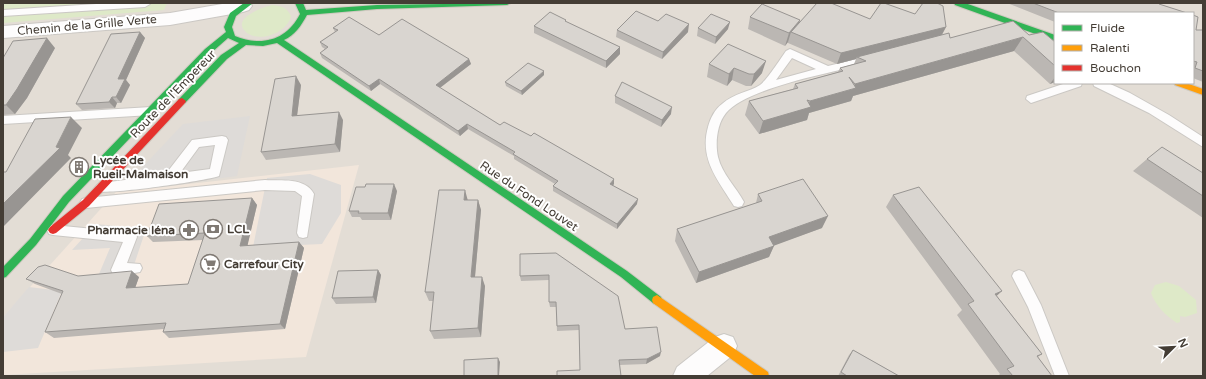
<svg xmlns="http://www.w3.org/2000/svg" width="1206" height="379" viewBox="0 0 1206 379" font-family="'Varela Round',sans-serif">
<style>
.residential{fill:#e3ddd5;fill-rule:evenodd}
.commercial{fill:#f2e6db}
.green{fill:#dee9c8}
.parking{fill:#dedbd8}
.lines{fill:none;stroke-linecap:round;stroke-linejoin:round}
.lane-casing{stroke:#cbc8c4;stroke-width:2}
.street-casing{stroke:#cbc8c4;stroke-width:2}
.fast-casing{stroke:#cec9bf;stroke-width:2}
.slow-casing{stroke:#cec9bf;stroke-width:2}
.jam-casing{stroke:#cec9bf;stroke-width:2}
.lane{fill:#fdfcfc;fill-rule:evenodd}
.street{fill:#fdfcfc;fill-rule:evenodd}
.fast{fill:#30b455;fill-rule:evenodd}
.slow{fill:#ff9f0a;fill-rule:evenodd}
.jam{fill:#e5322d;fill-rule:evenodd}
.wall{fill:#bbb7b3}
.shaded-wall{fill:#989592}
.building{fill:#d9d5d0;stroke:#989592}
.labels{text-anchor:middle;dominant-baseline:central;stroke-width:4;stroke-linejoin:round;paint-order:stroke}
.street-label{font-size:12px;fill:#443d35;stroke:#fff}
.poi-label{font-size:12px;font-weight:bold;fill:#443d35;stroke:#fff;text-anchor:start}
</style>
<rect width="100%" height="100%" fill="#efece8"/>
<path class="residential" d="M3,3H1203V376H3ZM1055,13H1193V83H1055Z"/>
<path class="commercial" d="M359,165L306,357L3,375V317L116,192Z"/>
<path class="green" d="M3,3H167L164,10L3,23Z
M272,5C281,6 287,7 291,16C288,32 261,43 247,33C229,19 263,7 272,5Z
M1166,282L1179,286L1196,300L1197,313L1185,317L1180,316V322L1177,323C1165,315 1156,306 1151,293L1155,285Z"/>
<path class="parking" d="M250,116L237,176L119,192L183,124Z
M310,174L341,185V213L322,244L253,247L267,178Z
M96,224L146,229L130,277L96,281L110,248L72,250Z
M29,287L62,291L38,348L3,352V317Z"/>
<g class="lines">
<defs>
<path id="lane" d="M112,3L150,4L145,7L3,16V10Z
M790,49L828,66L869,56L874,60L869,64C835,71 747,88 726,113C717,124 715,143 718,157C722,174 736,187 744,202L742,206L738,207L734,206C718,180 699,159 708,127C710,119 715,109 722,104C734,93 749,92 760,85C767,80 781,58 786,51ZM792,58L816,69L776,80Z
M1066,83H1082L1081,86L1031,103L1026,99L1027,96Z
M1093,83H1108L1130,93L1169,115L1203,137V147L1149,113L1094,86Z
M151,107L156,111L151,115L3,124V116Z
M222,136L226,137L228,140L219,176C205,181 108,195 97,191L95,188L97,185L101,183L165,175L192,140ZM215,145L210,169L180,173L199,147Z
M265,180C281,181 305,177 314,194L307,237L303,238L299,237L297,233L302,196L295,191L265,190L86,208L82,207L80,203L82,199L86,198Z
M53,225L135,233L137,237L127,263L140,264L142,268L140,272L118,276L113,274L111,270L123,242L53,235L49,234L47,230L49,226Z
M1019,270L1024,272L1041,305L1069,376H1055L1028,307L1012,276L1014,272Z"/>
<path id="street" d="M228,3H250L252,6L249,10L243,12L170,25L3,38V26L170,13Z
M724,334L733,337L737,346L733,355L707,376H673L677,367L715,337Z"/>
<path id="fast" d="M244,3H253L236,16L232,27L235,36C262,47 287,40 300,14L295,3H303L306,10L377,5L511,3L507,5L377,9L307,15C301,26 295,35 284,40L627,271L661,297L662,300L661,303L657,305L653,303L621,277L277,43L263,46L246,45L227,59L185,103H179L178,101L179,99L221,55L239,43L228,38L211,53L69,202L36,245L6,277L3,278V267L30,239L63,196L205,49L226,32L224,27L230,13Z
M954,3H965L1055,35V41L955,5Z"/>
<path id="slow" d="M1174,83H1186L1203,89V95L1175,85Z
M657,295L768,372L769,376H755L653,303L652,300L653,297Z"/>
<path id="jam" d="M182,98L186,101L185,103L89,206L56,233L53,234L50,233L48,230L50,227L83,200L179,99Z"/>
</defs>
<use href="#lane" class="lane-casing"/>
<use href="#street" class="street-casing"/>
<use href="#fast" class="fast-casing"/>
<use href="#slow" class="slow-casing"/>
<use href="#jam" class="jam-casing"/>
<use href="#lane" class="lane"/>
<use href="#street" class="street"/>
<use href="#fast" class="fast"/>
<use href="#slow" class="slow"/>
<use href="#jam" class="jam"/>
</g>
<path class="wall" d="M1007,3H1160L1159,4L1187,13H1055V22Z
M1193,15L1196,30H1203V82L1193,78Z
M750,17L800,20L799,23L870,19L946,27L942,35L950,38L1029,35L1055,42V82L1050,84L1014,51L853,96L851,101L809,113L807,120L759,134L745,115L749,101L793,89L795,84L838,72L840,68L854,64L856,59L837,64L788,43V42L785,46L748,29Z
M658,21L688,32L662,59L616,37L617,30Z
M566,22L620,47V54L606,68L534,33V26Z
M333,28L379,35L469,59L471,64L440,88L500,125L614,184L613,185L637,204L617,229L553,191V186L555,184L514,159V156L468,129L460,136L380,84L371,91L322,58L320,53L325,49L322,47L320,42L335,32Z
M698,28L728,29L715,44L697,36Z
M140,32L145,38L126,80L130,85L121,103H117L115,108L82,110L76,104Z
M728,44L762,73L751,86H746L732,80L727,86L707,77L709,64Z
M55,48L27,98L15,114L3,115V58Z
M544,75L522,95L506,86L505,82Z
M301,85L297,115L343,120L340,152L266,160L261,152Z
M615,96L671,114L661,127L615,103Z
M1147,159L1203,173V218L1133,171Z
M397,191L391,220H362L360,217H352L349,211Z
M758,194L822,228L774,245L769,257L696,283L675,241L677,229L756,203Z
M893,195L997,296L1042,354L1038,357L1052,376H998L1000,374L957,315L962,310L886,207Z
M252,198L257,205L247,246L299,242L304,248L285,329L169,338L163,332L164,329L54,338L45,332L62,294L35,284L26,279L78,276L139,277L135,288L188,284L203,240L153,242L147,236Z
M468,200H478L481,210L475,277L485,286L481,337L434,339L430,331L433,301H429L425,292Z
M520,254L625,329L660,356L646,364L619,365L580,370L579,330L557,331L556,307H550L549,302V280L521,281L520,276Z
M378,270L381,275L376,303L336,304L332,298Z
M853,350L899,376H838L849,355Z"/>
<path class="shaded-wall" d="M800,20L796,32H791L788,42L785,46L789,33Z
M730,22L728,29L715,44L716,37Z
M689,24L688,32L662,59L663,52Z
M946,27L940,38L857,57L856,59L837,64L841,53Z
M140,32L145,38L126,80L130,85L121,103L116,97L118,79Z
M1023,37L1014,51L853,96L851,101L809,113L807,120L759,134L763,121L807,108L810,101L853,89L855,84Z
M47,38L55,48L27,98L15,114L6,105Z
M620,47V54L606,68V61Z
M469,59L471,64L437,90L436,85Z
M766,61L762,73L751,86L754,74Z
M734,68L732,80L727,86L729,74Z
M544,71V75L522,95L521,91Z
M296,76L301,85L296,124L292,116Z
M1055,77V82L1050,84Z
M379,79L380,84L371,91L369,86Z
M112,97L117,103L115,108L109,102Z
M672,107L671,114L661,127L662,120Z
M339,112L343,120L340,152L335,144Z
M71,117L82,128L68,155L71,158L3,227V204L56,147Z
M467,124L468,129L460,136L458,131Z
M614,179V184L610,189V184Z
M394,184L397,191L391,220L388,213Z
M465,190L468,201L464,200Z
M252,198L257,205L246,252L240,246Z
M638,199L637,204L617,229V224Z
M478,200L481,210L474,287L471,277Z
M828,216L822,228L765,249L769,237Z
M299,242L304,248L285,329L280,324Z
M774,246L769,257L696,283L699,272Z
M378,270L381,275L376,303L373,297Z
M132,271L139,277L133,294L126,288Z
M482,277L485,286L481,337L478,328Z
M1002,291L990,302L995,294Z
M661,352L660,356L646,364L647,359Z
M498,358L500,362L499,376H498Z"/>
<path class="building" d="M817,3H831L870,19L881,3H884L915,14L923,3H937L943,6L946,27L841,53L791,32Z
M1033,3H1160L1159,4L1187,13H1059Z
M762,4L800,20L789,33L750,17Z
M636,11L658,21L666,14L689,24L663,52L617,30Z
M550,12L566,20L565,21L620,47L606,61L534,26Z
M711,14L730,22L716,37L698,28Z
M1193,15L1198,17L1196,30H1203V71L1195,68L1197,62L1193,61Z
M349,17L379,35L402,19L469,59L436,85L500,125L504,122L531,136L534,133L614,179L610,184L638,199L617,224L553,186L558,181L513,154L515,152L467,124L458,131L379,79L369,86L320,53L328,47L320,42L338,30L333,28Z
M1013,21L1029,35L1043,32L1055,42V66L1023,37L855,84L849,77L856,88L810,101L807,100L811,107L763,121L749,101L798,88L795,84L843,71L840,68L866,61L857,57L949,33L950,38Z
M140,32L118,79H125L116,97H112L109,102L76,104L111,34Z
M47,38L17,89L6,105H3V58L13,41Z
M728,44L766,61L754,74H749L734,68L729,74L709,64Z
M528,63L544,71L521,91L505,82Z
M296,76L292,116L339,112L335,144L261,152L275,79Z
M622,82L672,107L662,120L615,96Z
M71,117L56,147L60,148L3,204V172H6L35,119Z
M1162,147L1203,173V196L1147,159Z
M803,179L828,216L769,237L774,246L699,272L677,229L762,201L758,194Z
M366,184H394L388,213H358L359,211H349L356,187H365Z
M919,187L1002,291L995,294L1042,354L1037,356L1052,376H1013L1007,369L1014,366L968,304L974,301L893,195Z
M439,190H465L464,200H478L471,277H482L478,328L430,331L434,292H425Z
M252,198L240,246L299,242L280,324L163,332L166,323L45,332L63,291L26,279L38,267L45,265L78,276L132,271L126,288L188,284L205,233L147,236L159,204Z
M556,253L618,296L625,329L657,327L661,352L647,359L619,360L621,376H557V371L580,370L579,325L557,326L556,302H549V275L520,276V254Z
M378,270L373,297L332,298L338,271Z
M853,350L899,376H847L841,372Z
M498,358V376H464V360Z"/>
<defs>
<symbol id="building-ring" viewBox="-11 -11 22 22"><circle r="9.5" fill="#fff" stroke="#807a74" stroke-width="1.5"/><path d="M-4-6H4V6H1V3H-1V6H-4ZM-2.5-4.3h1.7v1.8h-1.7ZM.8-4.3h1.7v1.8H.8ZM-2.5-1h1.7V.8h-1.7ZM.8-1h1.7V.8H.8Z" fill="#807a74"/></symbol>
<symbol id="bank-ring" viewBox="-11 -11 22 22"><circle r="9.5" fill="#fff" stroke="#807a74" stroke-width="1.5"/><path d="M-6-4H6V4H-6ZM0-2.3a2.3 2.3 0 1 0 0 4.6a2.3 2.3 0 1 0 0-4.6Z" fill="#807a74"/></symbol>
<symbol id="pharmacy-ring" viewBox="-11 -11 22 22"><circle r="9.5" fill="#fff" stroke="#807a74" stroke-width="1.5"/><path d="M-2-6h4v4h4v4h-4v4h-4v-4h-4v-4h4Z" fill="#807a74"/></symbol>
<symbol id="supermarket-ring" viewBox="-11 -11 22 22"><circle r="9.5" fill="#fff" stroke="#807a74" stroke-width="1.5"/><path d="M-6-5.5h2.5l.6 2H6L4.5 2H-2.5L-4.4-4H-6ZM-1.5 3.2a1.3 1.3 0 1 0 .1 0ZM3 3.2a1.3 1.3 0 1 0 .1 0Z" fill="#807a74"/></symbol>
</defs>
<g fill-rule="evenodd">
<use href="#building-ring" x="68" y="156" width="22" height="22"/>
<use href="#bank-ring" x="202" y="218" width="22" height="22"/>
<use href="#pharmacy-ring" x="178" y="219" width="22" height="22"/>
<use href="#supermarket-ring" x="199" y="253" width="22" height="22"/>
</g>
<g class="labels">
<g class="street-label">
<text transform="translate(87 25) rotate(-5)">Chemin de la Grille Verte</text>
<text transform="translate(173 94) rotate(-46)">Route de l'Empereur</text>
<text transform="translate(529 196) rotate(34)">Rue du Fond Louvet</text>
</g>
<g class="poi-label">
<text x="93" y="160">Lycée de<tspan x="93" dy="14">Rueil-Malmaison</tspan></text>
<text x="227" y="229">LCL</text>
<text x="175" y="230" text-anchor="end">Pharmacie Iéna</text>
<text x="224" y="264">Carrefour City</text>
</g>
</g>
<rect width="1206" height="379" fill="none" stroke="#443d35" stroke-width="8"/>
<rect x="1054" y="12" width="140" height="72" fill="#ffffff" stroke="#b4b1ae"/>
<rect x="1062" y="25" width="20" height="6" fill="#30b455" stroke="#b4b1ae"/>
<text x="1090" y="32" font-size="12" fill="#443d35">Fluide</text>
<rect x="1062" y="45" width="20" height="6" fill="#ff9f0a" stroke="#b4b1ae"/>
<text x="1090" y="52" font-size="12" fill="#443d35">Ralenti</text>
<rect x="1062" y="65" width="20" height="6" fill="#e5322d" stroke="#b4b1ae"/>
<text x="1090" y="72" font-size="12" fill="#443d35">Bouchon</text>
<g transform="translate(1174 347) rotate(66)" stroke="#ffffff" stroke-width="3" paint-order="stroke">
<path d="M0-3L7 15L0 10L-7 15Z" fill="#443d35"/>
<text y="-6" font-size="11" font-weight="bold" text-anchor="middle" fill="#443d35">N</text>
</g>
</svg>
